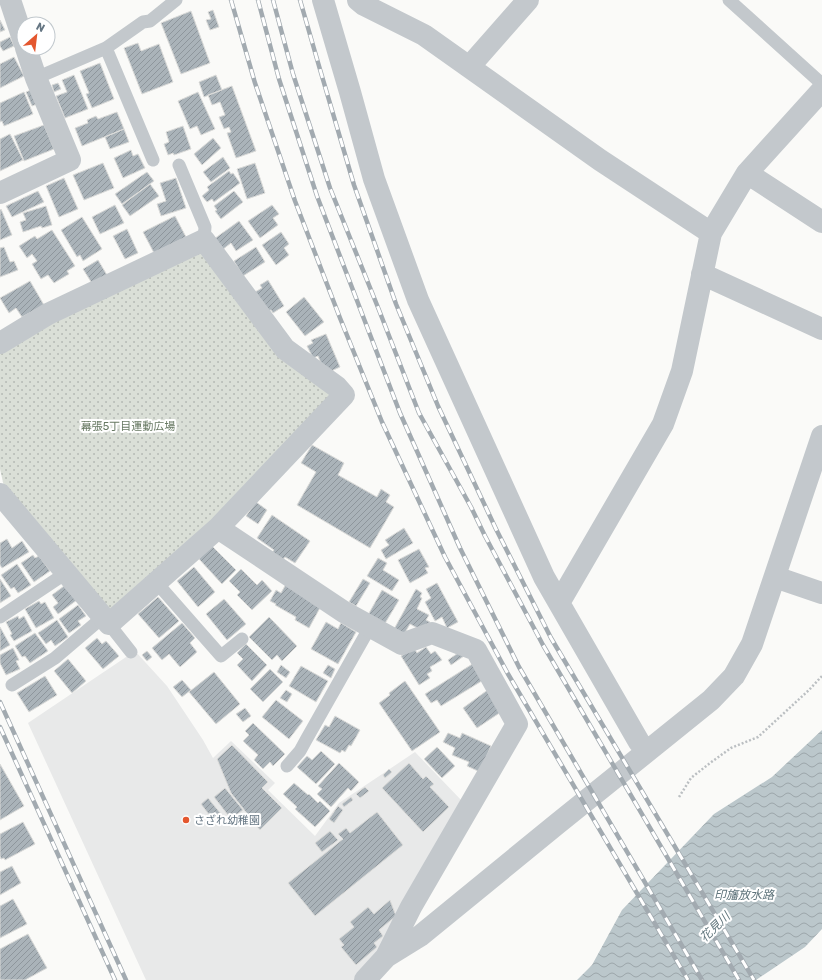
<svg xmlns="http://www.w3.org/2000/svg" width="822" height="980" viewBox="0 0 822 980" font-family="Rubik,'Noto Sans JP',sans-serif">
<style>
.built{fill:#e8e9e9}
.park{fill:url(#park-dots)}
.water{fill:url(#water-waves)}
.building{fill:url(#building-hatch);stroke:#dcdcda}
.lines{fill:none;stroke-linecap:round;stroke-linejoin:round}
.path{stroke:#bbbfc2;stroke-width:2.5;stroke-dasharray:2 2;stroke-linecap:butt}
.service{stroke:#c3c8cc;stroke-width:13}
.minor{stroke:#c3c8cc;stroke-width:22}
.rail-casing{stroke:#a2aab0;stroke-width:4.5}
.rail{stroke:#fff;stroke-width:3;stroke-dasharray:9;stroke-linecap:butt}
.poi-dot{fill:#e4572e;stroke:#fff;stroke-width:1.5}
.labels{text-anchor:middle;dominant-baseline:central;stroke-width:4;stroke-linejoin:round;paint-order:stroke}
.park-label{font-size:11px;fill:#687a64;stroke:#fff}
.poi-label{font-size:11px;fill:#657683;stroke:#fff;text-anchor:start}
.water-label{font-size:12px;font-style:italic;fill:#60757c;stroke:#fff}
</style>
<defs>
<pattern id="park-dots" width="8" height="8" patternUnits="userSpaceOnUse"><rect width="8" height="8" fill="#dadfd7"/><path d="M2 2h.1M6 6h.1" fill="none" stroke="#b4b9b4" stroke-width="1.8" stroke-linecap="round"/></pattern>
<pattern id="water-waves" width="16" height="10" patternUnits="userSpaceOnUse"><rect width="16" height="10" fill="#bbc7cb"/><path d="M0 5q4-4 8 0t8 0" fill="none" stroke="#9ca6aa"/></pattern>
<pattern id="building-hatch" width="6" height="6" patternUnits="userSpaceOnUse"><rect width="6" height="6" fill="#aab3b9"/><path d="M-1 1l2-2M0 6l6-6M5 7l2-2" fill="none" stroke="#8e969c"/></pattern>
</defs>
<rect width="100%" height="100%" fill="#fafaf8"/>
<path class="built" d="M135,651L167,686L203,740L213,758L231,741L275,783L268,790L315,836L339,803L415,752L463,802L369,967L356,980H146L28,723Z"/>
<path class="park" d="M194,250L204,254L332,391L331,401L207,530L114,611L106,610L5,491L0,469V350Z"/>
<path class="water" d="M822,730V929L805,947L756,980H577L592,965L622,910L714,814L772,777Z"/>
<path class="building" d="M213,10L219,27L210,30L206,20L211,19L208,12Z
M191,11L210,63L181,74L161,23Z
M0,20L5,30L0,32Z
M10,37L14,46L3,51L0,46V42Z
M138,43L141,51L159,44L173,82L142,94L124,48Z
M14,57L24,76L0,88V64Z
M100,63L114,99L92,108L86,94L89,93L80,71Z
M74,75L88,109L65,118L56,96L67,92L62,80Z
M216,75L222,90L204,97L199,82Z
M58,83L61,89L54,92L52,85Z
M232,86L256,151L236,158L227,133L231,132L229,127L224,129L219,117L225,115L220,102L212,105L208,95Z
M31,90L37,104L32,106L26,92Z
M24,92L33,114L4,126L2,121L0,122V103Z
M198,92L215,129L201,135L197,126L190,129L178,101Z
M117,112L124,129L82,146L75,128L88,123L87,120L96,116L98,119Z
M44,125L54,149L24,161L14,136Z
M183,126L191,149L174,155L173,153L168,155L164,144L169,142L166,132Z
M124,129L129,142L110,149L105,137Z
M10,134L23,160L0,171V139Z
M213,138L221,148L202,165L194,154Z
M131,150L133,156L138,154L145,168L123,178L114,158Z
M223,157L230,168L211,182L203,172Z
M103,163L114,188L84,200L73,175Z
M255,163L265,193L247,199L237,169Z
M229,171L231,174L233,173L240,183L214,202L212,199L207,202L202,196L209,190L207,187Z
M147,172L154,181L122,204L115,194Z
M64,178L78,209L59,217L46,186Z
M176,178L186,208L161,216L157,204L166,201L160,183Z
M150,184L159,196L130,216L122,205Z
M38,191L44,202L12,217L6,206Z
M234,191L243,202L221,219L215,211L217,210L214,206Z
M115,205L124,223L100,234L92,217Z
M272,205L279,214L273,218L278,225L260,238L248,221Z
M46,206L52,225L42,228L41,226L23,232L20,222L26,220L23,213Z
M1,209L12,235L0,240V210Z
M175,216L186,237L154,253L143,232Z
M82,217L102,249L83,261L80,255L77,257L61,230Z
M239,221L253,240L236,251L231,243L222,250L214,239Z
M127,229L138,253L125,259L113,236Z
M52,230L75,266L67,271L69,274L54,283L48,275L41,279L32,264L37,261L32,254L27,258L19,246L35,236L37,239Z
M281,232L289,244L284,248L289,255L276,265L262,245Z
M4,247L10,262L14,261L18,270L0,277V248Z
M256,247L265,262L243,276L234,261Z
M98,260L107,275L93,285L83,269Z
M268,280L284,306L273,313L271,310L267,311L255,292L262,288L260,285Z
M30,281L44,305L22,317L16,308L9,313L0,298Z
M304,297L324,322L305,336L286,312Z
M326,334L340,367L329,372L323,368L318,356L313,358L307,346L313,343L311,340Z
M312,445L344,463L338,475L377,497L381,489L390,495L386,502L394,507L370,548L297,505L316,472L301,463Z
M256,502L267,510L258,524L246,516Z
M272,515L310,541L295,563L285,557L282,561L271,554L274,550L257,538Z
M404,528L413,543L386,559L381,550L389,545L385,540Z
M7,539L12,548L22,541L29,552L2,568L0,565V543Z
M212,546L236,570L222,584L199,559Z
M419,549L429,567L425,568L428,573L410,583L398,560Z
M33,555L35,558L39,556L50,571L34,582L21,563Z
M378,558L387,563L383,570L399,580L392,591L367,576Z
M17,564L31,585L18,593L14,587L11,589L1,575Z
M194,567L215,592L198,607L177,581Z
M241,569L257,585L262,580L272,591L252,610L237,595L240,592L229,581Z
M0,579L11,596L0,603Z
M363,579L370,583L356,606L349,602Z
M437,583L458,622L447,628L442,617L435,621L425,602L431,598L426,589Z
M286,584L321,606L309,628L295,620L296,617L275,605L276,604L270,601L276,590L281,593Z
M64,586L77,600L58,614L53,607L58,603L52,595Z
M416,589L422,593L420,597L422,598L417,609L429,615L426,620L430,622L425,631L421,630L410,624L403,636L393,631Z
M382,590L399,600L384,625L368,615Z
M158,597L179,621L159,638L138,614Z
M224,599L246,624L227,640L206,614Z
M39,601L41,604L45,602L54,618L36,628L25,609Z
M78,605L86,616L78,621L81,625L69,633L59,619Z
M18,616L19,619L24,616L32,631L14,641L10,635L12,634L6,622Z
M269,617L297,646L282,661L277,655L272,660L249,637Z
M57,620L68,637L55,646L51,640L46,644L38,633Z
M326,622L338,629L341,623L356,632L338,664L311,649Z
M182,623L195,638L190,643L197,652L180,667L169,654L162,660L152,648Z
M0,627L10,645L0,651Z
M35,633L48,651L30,663L25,656L22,657L15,646Z
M97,638L102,644L106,641L119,656L103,669L85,648Z
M246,644L267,665L252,681L237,665L243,659L237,653Z
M426,647L431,654L435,651L442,660L430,667L432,671L427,674L430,678L419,685L401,656L414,648L417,653Z
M13,648L19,660L16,661L20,669L6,675L0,663V655Z
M147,651L152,657L147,661L142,655Z
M461,651L464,656L451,665L448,660Z
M68,659L86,681L72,693L54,671Z
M474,663L485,679L441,706L437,700L431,703L425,694Z
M281,665L290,672L286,678L277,672Z
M328,665L335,669L331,678L323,673Z
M301,666L328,681L316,702L289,686Z
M270,669L283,682L263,702L250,689Z
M214,672L240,704L216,724L189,692Z
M45,676L57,695L29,712L17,693Z
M182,680L191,690L182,697L173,687Z
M405,681L440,732L412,751L379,703L390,695L389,693Z
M489,689L504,710L477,728L463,708Z
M286,690L292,694L287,702L280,698Z
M276,700L303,721L289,739L262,717Z
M245,708L251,716L243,722L236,714Z
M335,716L360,730L351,746L349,745L345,752L342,750L340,753L316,740L325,725L329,727Z
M253,723L285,754L273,766L270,762L263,769L254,760L258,755L243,741L249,735L245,731Z
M448,733L460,738L462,733L491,746L480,772L467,766L469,762L452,755L455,748L443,742Z
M232,745L268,782L262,788L282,808L260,830L231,793L217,759Z
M437,747L455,766L442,778L424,759Z
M321,751L335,764L316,784L297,767L307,756L312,760Z
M339,763L359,782L351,791L348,788L331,807L317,794L322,789L318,786Z
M409,763L423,779L426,776L434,784L430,787L449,807L423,832L382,788Z
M0,764L24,806L0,820Z
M389,769L392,772L385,778L383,775Z
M294,783L308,795L309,794L318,803L320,801L330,811L315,827L295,809L297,807L283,794Z
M365,787L369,791L360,798L356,794Z
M225,788L243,810L231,819L214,797Z
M351,797L353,800L344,807L342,804Z
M208,798L221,814L213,820L201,804Z
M338,806L343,810L334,823L329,819Z
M377,812L403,845L315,916L288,883L343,839L338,834L346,828L350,833Z
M23,822L35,844L5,860L4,858L1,859L0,856V834Z
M330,831L338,840L322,852L315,843Z
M12,866L21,883L0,895V872Z
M13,899L27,924L0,938V906Z
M390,900L396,916L379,930L383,936L374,943L377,947L356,965L341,947L344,945L339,939L354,927L350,922L368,907L374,914Z
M28,934L47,968L25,980H0V949Z"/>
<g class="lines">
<path class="path" d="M679,797L691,778L710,763L731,748L758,737L809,690L822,676"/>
<path class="service" d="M729,0L822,84
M106,48L153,160
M36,78L106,48L143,22L150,21L176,0
M179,165L205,227L204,240
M156,582L221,656L242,639
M0,617L66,573
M109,624L131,652
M12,685L55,658L103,617
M287,766L300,751L306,740L370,627"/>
<path class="minor" d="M10,0L24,42
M323,0L350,92L374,179L418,300L544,577L639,742
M358,0L364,5L424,35L600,160L711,233
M469,67L528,0
M747,173L822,222
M0,193L70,160L36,78L26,48
M702,274L822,329
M0,343L48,314L204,240L285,349L337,387L344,395L218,528L109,624L0,494
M218,528L344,612L402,644L432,633L476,650L517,724L411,907L386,957
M775,577L822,593
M559,603L663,424L682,371L711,233L747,173L822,90
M365,980L386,957L420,936L557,824L711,700L734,676L752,644L822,436"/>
<defs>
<path id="rail" d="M231,0L255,83L295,201L340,318L382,422L445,557L508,674L688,980
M258,0L279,79L317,196L400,413L460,548L519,667L702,980
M273,0L293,74L330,188L379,310L419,413L471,507L485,536L543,645L739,980
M300,0L319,66L354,185L396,304L438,406L496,529L551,638L754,980
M0,702L126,980
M0,727L115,980"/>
</defs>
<use href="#rail" class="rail-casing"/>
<use href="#rail" class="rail"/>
</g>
<circle class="poi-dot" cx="186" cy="820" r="4"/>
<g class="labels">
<g class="park-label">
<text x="128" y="426">幕張5丁目運動広場</text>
</g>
<g class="poi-label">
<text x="194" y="820">さざれ幼稚園</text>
</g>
<g class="water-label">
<text x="744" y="895">印旛放水路</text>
<text transform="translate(715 927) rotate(-44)">花見川</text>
</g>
</g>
<g transform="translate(36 36) rotate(28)"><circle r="19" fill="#ffffff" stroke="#c1c8cd"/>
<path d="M0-3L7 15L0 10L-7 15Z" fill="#e4572e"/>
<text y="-6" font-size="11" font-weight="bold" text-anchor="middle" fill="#657683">N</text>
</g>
</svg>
